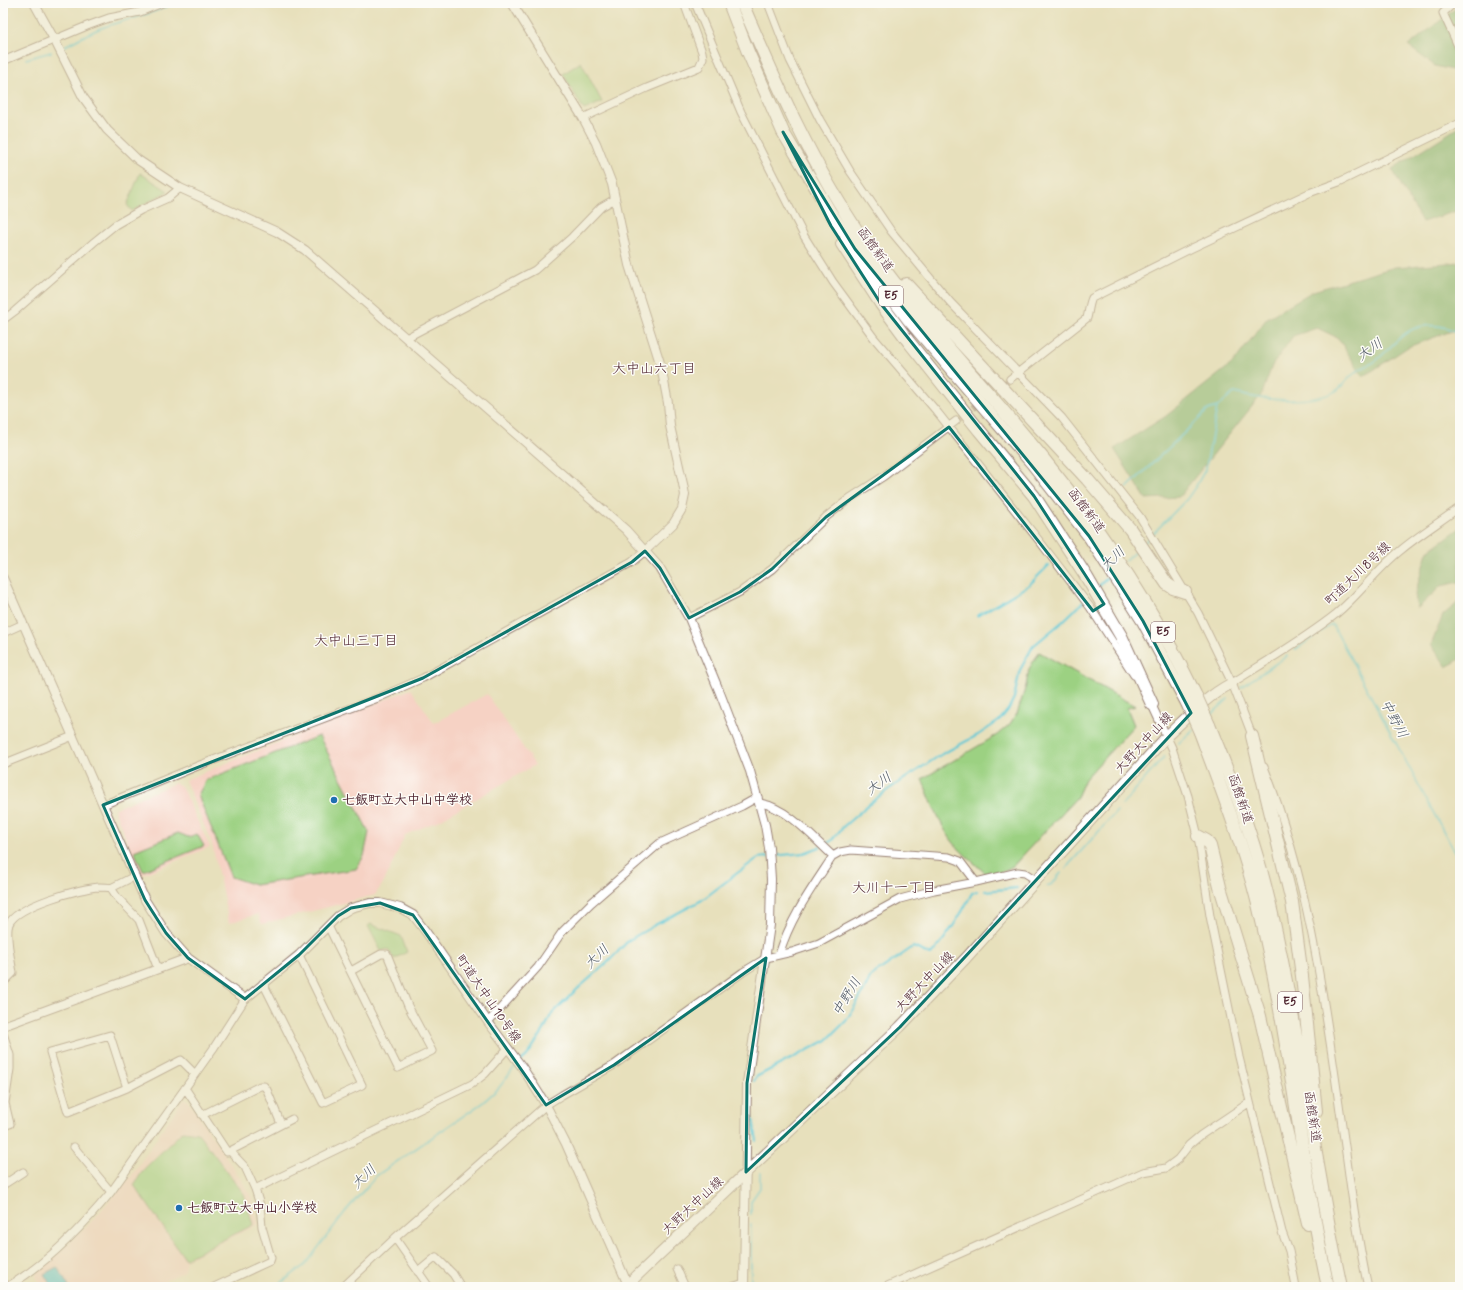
<svg xmlns="http://www.w3.org/2000/svg" width="1463" height="1290" viewBox="0 0 1463 1290" font-family="Mynerve,'Klee One',sans-serif">
<style>
.built{fill:#f6d2c4}
.green{fill:#9cd182;stroke:#737856}
.forest{fill:#7db370;stroke:#64694e}
.water{fill:#5dc8d6;stroke:#547480}
.lines{fill:none;stroke-linecap:round;stroke-linejoin:round}
.stream{stroke:#5dc8d6;stroke-width:2}
.minor-tunnel{stroke:#c8b99f;stroke-width:7;stroke-dasharray:7 3.5;stroke-linecap:butt}
.minor-casing{stroke:#988074;stroke-width:9}
.tertiary-casing{stroke:#988074;stroke-width:10}
.secondary-casing{stroke:#988074;stroke-width:12}
.motorway-casing{stroke:#988074;stroke-width:14}
.minor{stroke:#fff;stroke-width:7}
.tertiary{stroke:#fff;stroke-width:8}
.secondary{stroke:#fff;stroke-width:10}
.motorway{stroke:#fff;stroke-width:12}
.motorway-bridge-casing{stroke:#988074;stroke-width:14;stroke-linecap:butt}
.motorway-bridge{stroke:#fff;stroke-width:12}
.marked{fill:none;stroke:#0f766e;stroke-width:3;stroke-linejoin:round}
.poi-dot{fill:#1f6fb2;stroke:#fdfcf7;stroke-width:1.5}
.labels{text-anchor:middle;dominant-baseline:central;stroke-width:3;stroke-linejoin:round;paint-order:stroke}
.shield{fill:#fdfcf7;stroke:#806168;stroke-width:1}
.shield-label{font-size:12px;font-weight:bold;fill:#4a1f2b}
.street-label{font-size:13px;fill:#4a1f2b;stroke:#fdfcf7}
.poi-label{font-size:13px;font-weight:bold;fill:#4a1f2b;stroke:#fdfcf7;text-anchor:start}
.water-label{font-size:14px;font-style:italic;fill:#515a67;stroke:#fdfcf7}
.neighbourhood-label{font-size:14px;fill:#4a1f2b;stroke:#fdfcf7}
</style>
<rect width="100%" height="100%" fill="#fdfcf7"/>
<filter id="ink" filterUnits="userSpaceOnUse"><feTurbulence type="fractalNoise" baseFrequency=".025" numOctaves="2"/><feDisplacementMap in="SourceGraphic" scale="8" xChannelSelector="R" yChannelSelector="G"/><feConvolveMatrix kernelMatrix="1 2 1 2 8 2 1 2 1" color-interpolation-filters="sRGB"/></filter>
<filter id="wash" filterUnits="userSpaceOnUse"><feTurbulence type="fractalNoise" baseFrequency=".012" numOctaves="4" result="noise"/><feDisplacementMap in="SourceGraphic" scale="16" xChannelSelector="R" yChannelSelector="G"/><feGaussianBlur stdDeviation="0.9" result="paint"/><feColorMatrix in="noise" values="0 0 0 0 0 0 0 0 0 0 0 0 0 0 0 0 0 1.4 0 .05"/><feComposite in="paint" operator="in"/></filter>
<g filter="url(#wash)">
<rect width="100%" height="100%" fill="#e7e0bc"/>
<path class="built" d="M411,689L434,723L487,694L535,765L440,820L405,835L384,882L375,895L262,924L258,914L229,923L212,844L185,780Z
M175,783L181,786L210,847L141,875L114,809Z
M183,1099L188,1100L250,1193L259,1224L186,1260L184,1271L154,1287H42L35,1275L89,1224L132,1175Z"/>
<path class="green" d="M581,62L602,102L584,110L563,74Z
M140,173L168,191L132,211L127,205Z
M1039,652L1135,706L1127,708L1134,725L1085,779L1077,797L1013,866L1000,873L987,875C974,862 958,851 948,835C937,818 930,798 922,779L997,735L1009,725L1017,714L1026,686L1029,669Z
M319,736L369,832L364,856L356,869L255,885L231,877L198,795L206,780Z
M178,833L188,837L197,834L204,846L143,871L134,851Z
M370,924L401,936L407,952L394,959L388,949L381,951L368,926Z
M183,1131L198,1133L244,1194L253,1225L185,1259L134,1185L144,1169Z"/>
<path class="forest" d="M1460,5V72L1435,66L1408,46Z
M1460,126V210L1422,222L1392,169Z
M1460,262V328L1408,347L1363,377L1338,338L1317,328L1293,336L1272,366L1262,394L1179,497L1146,499L1114,449L1166,416L1234,362L1267,318L1313,291L1395,267Z
M1460,528V582L1441,586L1417,609L1415,594L1427,552Z
M1460,601V659L1447,667L1431,645L1443,615Z"/>
<path class="water" d="M57,1267L69,1287H52L44,1274Z"/>
<g class="lines">
<path class="stream" d="M65,46C78,39 90,32 104,27C128,19 153,14 175,3
M26,59L51,52
M3,69L6,67
M1127,488L1208,410L1217,407
M1144,543L1187,499L1196,486L1206,468L1217,407L1234,393C1261,400 1311,405 1336,391C1343,386 1349,377 1356,372C1362,367 1371,365 1377,360C1396,343 1408,322 1437,326C1445,326 1453,331 1460,333
M1125,561L1138,549
M1097,588L1110,575
M977,616L1029,585L1049,565
M1295,650L1332,624L1460,862
M1241,687L1287,656
M1210,716L1228,699
M1179,743L1194,729
M1122,805L1165,756
M824,845L831,841L844,826L868,805L889,789L942,754L978,735L999,721L1008,710L1014,698L1020,670L1033,646L1062,622L1083,602
M772,856L804,853L820,847
M1066,868L1117,811
M1047,886L1052,884L1061,873
M985,891L1017,888
M520,1062L527,1056L544,1030L551,1015L573,993L607,963L629,940L655,925L702,900L736,874L758,858L768,857
M754,1081L756,1077L827,1040L846,1021L865,989L871,976L913,947L931,955C948,936 961,915 972,893L977,891
M752,1114L757,1141
M751,1214V1201L760,1188V1173
M751,1225V1287
M272,1287L281,1283L305,1265L345,1212L376,1176L482,1103L498,1089L517,1064"/>
</g>
</g>
<g filter="url(#ink)">
<g class="lines">
<path class="minor-tunnel" d="M956,421L1010,379"/>
<defs>
<path id="minor" d="M695,3L741,112L804,236L833,282L874,338L938,413L1041,543L1090,607L1134,675
M768,3L790,60L820,120L850,171L891,231L950,302L1062,418L1140,517L1198,613L1232,683L1253,738
M1454,3L1443,13L1460,50
M3,61L87,26L109,18L140,12L162,3
M583,118L647,88L699,67L703,58L702,52L684,3
M3,320L15,311L94,242L115,225L141,210L168,198L180,188
M406,338L535,270L572,237L601,207L615,199
M1010,379L1087,318C1089,311 1089,304 1092,298L1190,249L1309,193L1339,182L1460,123
M689,618L740,592L772,569L826,517L850,498L884,476L956,421
M3,633L23,624
M1232,683C1267,661 1303,640 1336,614C1359,595 1377,569 1401,550C1419,535 1440,522 1460,507
M1150,701L1172,748L1188,796L1198,836L1210,916L1239,1057L1282,1232L1289,1251L1296,1287
M3,764L73,736
M1264,767C1313,890 1327,1023 1346,1153C1352,1198 1358,1243 1368,1287
M760,803C788,808 812,837 833,856
M103,805L200,765L378,698L423,678L632,562L645,551
M111,888L135,876
M328,926L398,1068L432,1051L408,1006L387,954H381L351,971
M779,955C790,918 812,888 833,856L840,852L851,850L949,857L960,861L976,882
M3,983L13,973C11,960 5,935 9,924C16,906 81,888 99,887C103,887 107,887 111,888L117,897L139,920L158,969
M263,983L323,1103L362,1085L299,955
M488,1022L538,967L562,932L591,903L660,843L742,806L758,797
M3,1033L10,1055V1069L5,1103L10,1124L3,1126
M127,1088L110,1035L50,1052L68,1112L127,1088L181,1060L195,1074
M185,1088L227,1152L230,1151L245,1167L255,1189L472,1084L485,1074L508,1048
M202,1115L260,1086H264L267,1090L281,1124
M74,1147L111,1192
M230,1151L292,1119
M3,1185L23,1172
M395,1238L429,1287
M677,1269L685,1287
M418,1272L436,1257L453,1274L461,1287
M7,1287C45,1265 83,1226 111,1192L213,1049L245,999
M214,1287L270,1261L271,1258L262,1227L260,1205L255,1189
M343,1287L395,1238L546,1105L562,1095L614,1065L743,972L766,958L792,952L819,943L900,899L934,890L976,882L1018,872L1025,873L1036,880
M732,1287L744,1283
M885,1287L1143,1172L1166,1168L1178,1159L1189,1145L1201,1135L1250,1102"/>
<path id="tertiary" d="M34,3L54,39L83,97L107,130L138,160L180,188L277,232L305,250L626,530L660,568L689,618L720,693L750,771L765,825L769,848L771,879L770,925L747,1083L744,1287
M512,3L583,118L596,143L612,184L629,265L661,366L668,403L670,426L683,484L685,495L682,509L673,524L645,551
M3,578L145,900L166,933L188,958L245,999L299,955L338,916L351,908L370,903H380L400,908L413,915L426,932L488,1022L522,1067L546,1105L566,1144L628,1285
M3,1026L188,958"/>
<path id="secondary" d="M625,1287L900,1027L966,958L1167,736C1187,717 1207,696 1232,683"/>
<path id="motorway" d="M729,3L748,52L783,132L829,210L855,249L909,320L1032,463L1089,536L1143,621L1187,703
M742,3C777,85 813,167 864,241C917,318 983,384 1042,457C1103,532 1154,609 1196,696
M842,244L881,304L909,342L979,430L1034,496L1086,576L1121,636L1152,704
M906,284L1087,479L1130,529L1167,584L1173,588L1185,592
M1209,725C1229,773 1247,821 1261,870C1277,929 1288,989 1298,1048C1312,1128 1324,1208 1341,1287
M1200,732C1221,788 1243,845 1258,904C1289,1030 1300,1160 1328,1287
M1252,736L1292,902L1302,976L1316,1111
M1198,836L1207,841L1210,846L1220,887L1260,1016L1308,1224"/>
</defs>
<use href="#minor" class="minor-casing"/>
<use href="#tertiary" class="tertiary-casing"/>
<use href="#secondary" class="secondary-casing"/>
<use href="#motorway" class="motorway-casing"/>
<use href="#minor" class="minor"/>
<use href="#tertiary" class="tertiary"/>
<use href="#secondary" class="secondary"/>
<use href="#motorway" class="motorway"/>
<defs>
<path id="motorway-bridge" d="M1196,696L1209,725
M1187,703L1200,732"/>
</defs>
<use href="#motorway-bridge" class="motorway-bridge-casing"/>
<use href="#motorway-bridge" class="motorway-bridge"/>
</g>
</g>
<path d="M0 0H1463V1290H0ZM783,132L855,249L1089,536L1143,621L1191,713L900,1027L746,1172L747,1083L766,958L614,1065L546,1105L413,915L380,903L351,908L338,916L299,955L245,999L188,958L166,933L145,900L103,805L423,678L632,562L645,551L660,568L689,618L740,592L772,569L826,517L949,427L1093,611L1104,604L1034,496L881,304L831,226Z" fill="#e7e0bc" fill-opacity=".55" fill-rule="evenodd"/>
<path class="marked" d="M783,132L855,249L1089,536L1143,621L1191,713L900,1027L746,1172L747,1083L766,958L614,1065L546,1105L413,915L380,903L351,908L338,916L299,955L245,999L188,958L166,933L145,900L103,805L423,678L632,562L645,551L660,568L689,618L740,592L772,569L826,517L949,427L1093,611L1104,604L1034,496L881,304L831,226Z"/>
<g class="poi-dot">
<circle cx="334" cy="800" r="4"/>
<circle cx="179" cy="1208" r="4"/>
</g>
<g class="labels">
<g class="shield">
<rect x="879" y="286" width="24" height="20" rx="3"/>
<rect x="1151" y="622" width="24" height="20" rx="3"/>
<rect x="1278" y="992" width="24" height="20" rx="3"/>
</g>
<g class="shield-label">
<text x="891" y="296">E5</text>
<text x="1163" y="632">E5</text>
<text x="1290" y="1002">E5</text>
</g>
<g class="street-label">
<text transform="translate(875 250) rotate(54)">函館新道</text>
<text transform="translate(1086 511) rotate(53)">函館新道</text>
<text transform="translate(1358 574) rotate(-44)">町道大川8号線</text>
<text transform="translate(1144 743) rotate(-47)">大野大中山線</text>
<text transform="translate(1240 799) rotate(71)">函館新道</text>
<text transform="translate(925 982) rotate(-46)">大野大中山線</text>
<text transform="translate(488 999) rotate(55)">町道大中山10号線</text>
<text transform="translate(1312 1117) rotate(81)">函館新道</text>
<text transform="translate(693 1206) rotate(-43)">大野大中山線</text>
</g>
<g class="poi-label">
<text x="342" y="800">七飯町立大中山中学校</text>
<text x="187" y="1208">七飯町立大中山小学校</text>
</g>
<g class="water-label">
<text transform="translate(1370 350) rotate(-35)">大川</text>
<text transform="translate(1113 559) rotate(-44)">大川</text>
<text transform="translate(1394 719) rotate(62)">中野川</text>
<text transform="translate(879 784) rotate(-36)">大川</text>
<text transform="translate(597 957) rotate(-44)">大川</text>
<text transform="translate(847 997) rotate(-59)">中野川</text>
<text transform="translate(364 1177) rotate(-44)">大川</text>
</g>
<g class="neighbourhood-label">
<text x="654" y="369">大中山六丁目</text>
<text x="356" y="641">大中山三丁目</text>
<text x="894" y="888">大川十一丁目</text>
</g>
</g>
<rect width="1463" height="1290" fill="none" stroke="#fdfcf7" stroke-width="16"/>
</svg>
